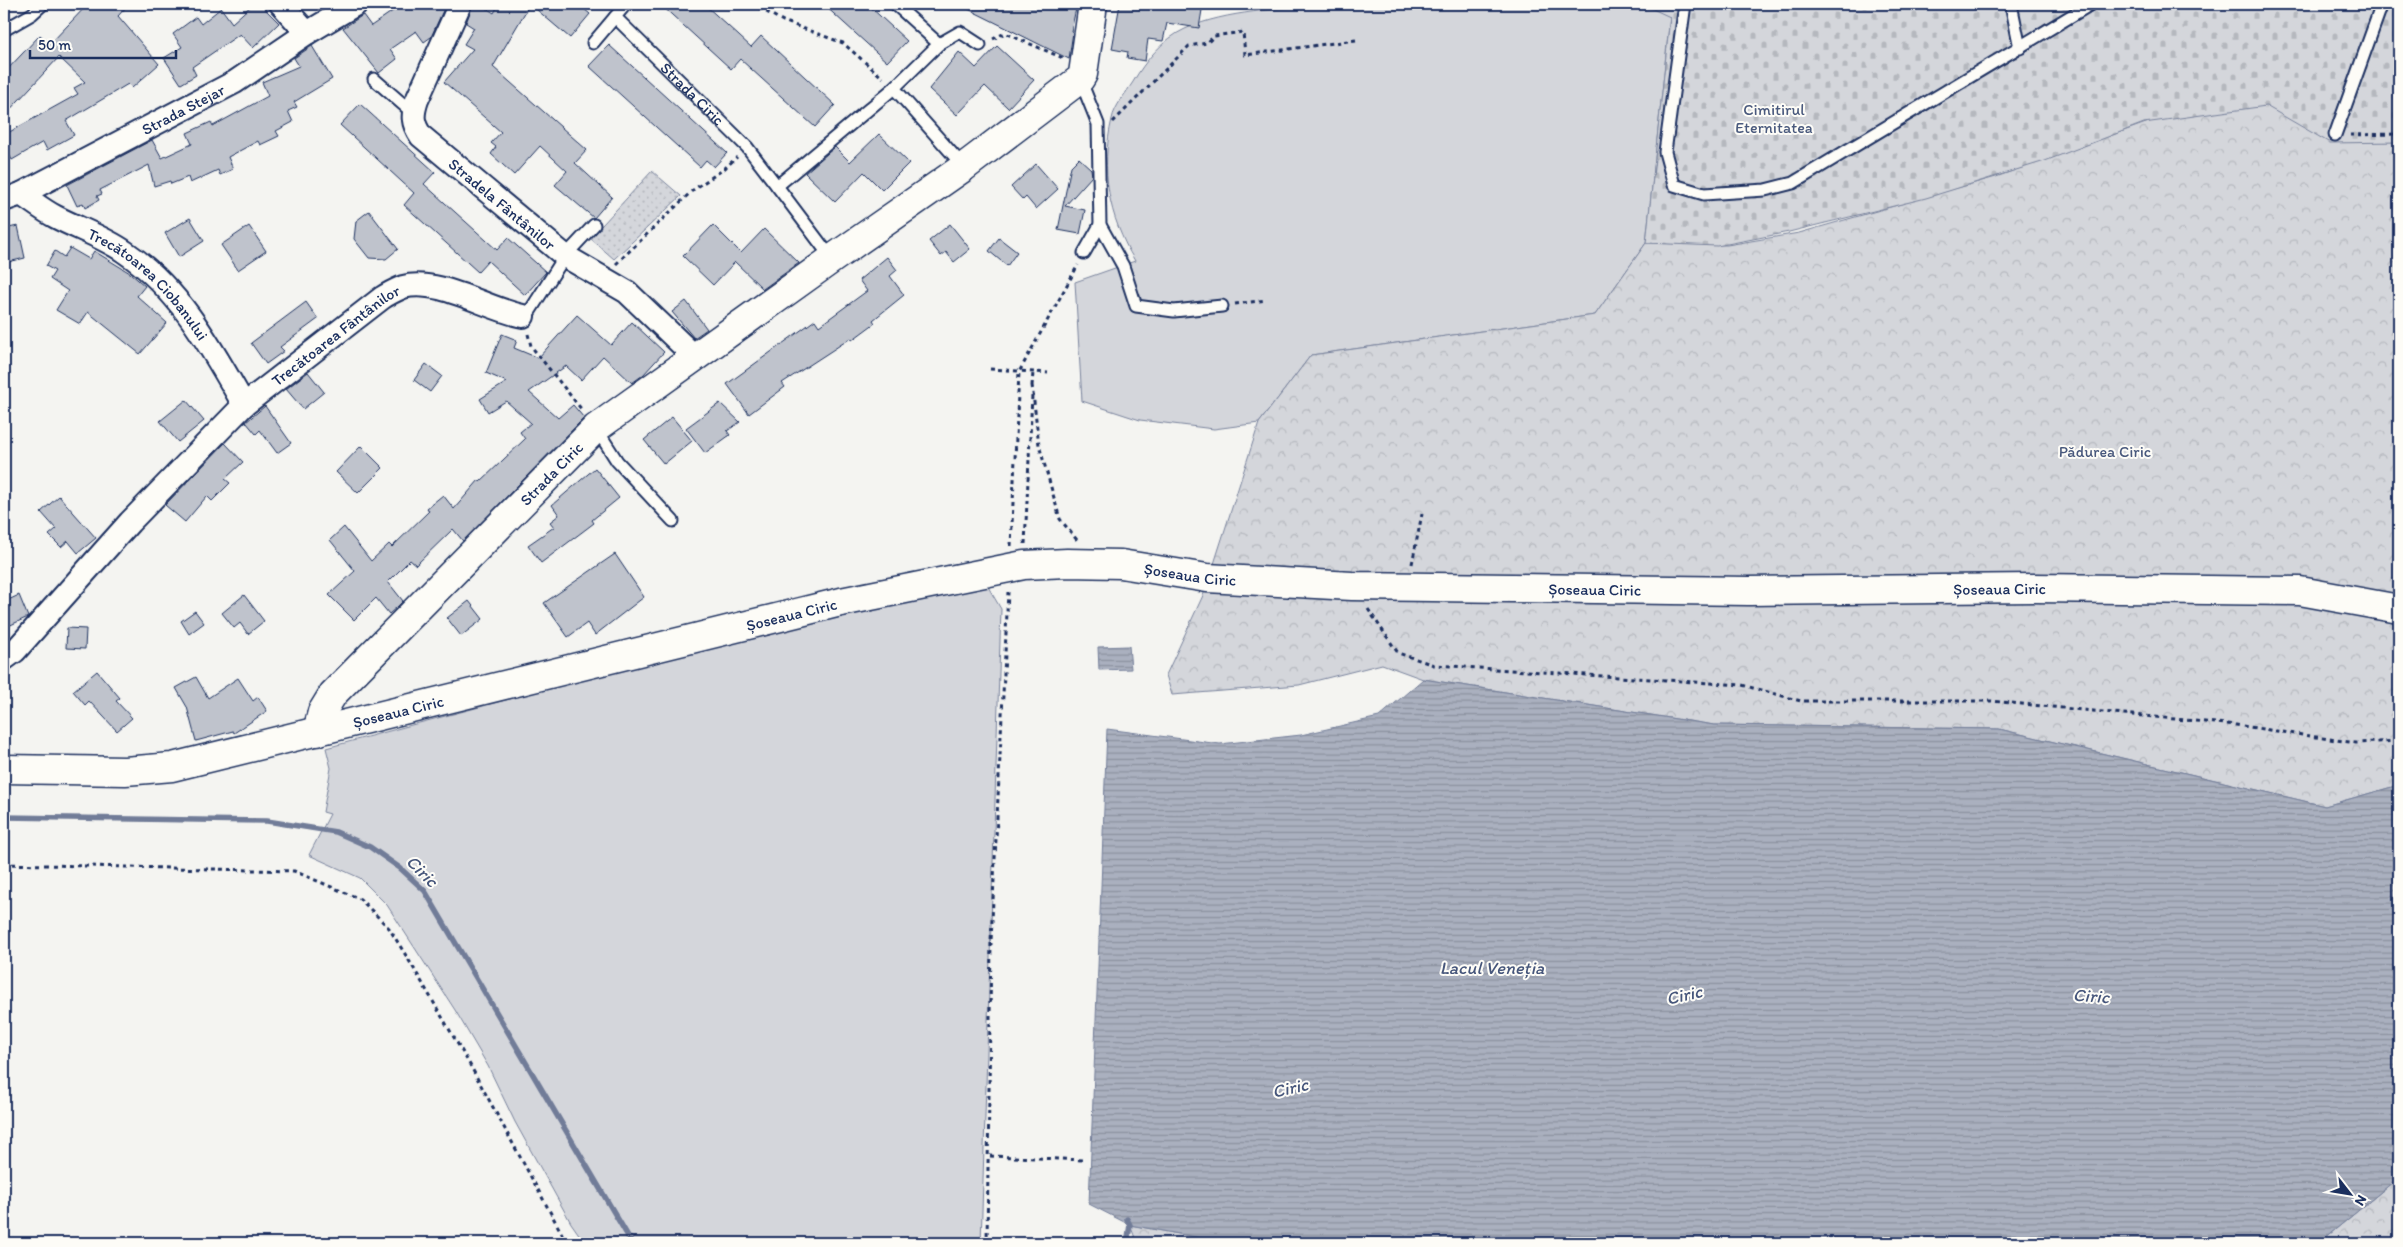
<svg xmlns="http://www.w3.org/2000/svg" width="2403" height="1247" viewBox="0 0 2403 1247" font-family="Itim,sans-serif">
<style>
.green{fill:#d4d6db;stroke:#78829c}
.forest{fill:url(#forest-crowns);stroke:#78829c}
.cemetery{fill:url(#cemetery-stones);stroke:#78829c}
.park{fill:url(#park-dots);stroke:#78829c}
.water{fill:url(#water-rules);stroke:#717c98}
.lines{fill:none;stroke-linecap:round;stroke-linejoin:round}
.stream{stroke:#717c98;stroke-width:5.5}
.building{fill:#bfc3cc;stroke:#1b2f5e}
.lane-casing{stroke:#1b2f5e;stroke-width:15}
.street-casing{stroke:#1b2f5e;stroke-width:26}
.secondary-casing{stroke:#1b2f5e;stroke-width:31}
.path{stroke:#1b2f5e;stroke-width:3;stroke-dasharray:4 4;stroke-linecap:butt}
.lane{stroke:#fdfcf7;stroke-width:11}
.street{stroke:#fdfcf7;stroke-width:22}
.secondary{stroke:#fdfcf7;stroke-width:28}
.labels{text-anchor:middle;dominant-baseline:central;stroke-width:4;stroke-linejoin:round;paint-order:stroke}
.street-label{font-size:16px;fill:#1b2f5e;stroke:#fdfcf7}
.park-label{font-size:16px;fill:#49597d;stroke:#fdfcf7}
.water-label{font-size:18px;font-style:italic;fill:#46567b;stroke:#fdfcf7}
</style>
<defs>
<pattern id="forest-crowns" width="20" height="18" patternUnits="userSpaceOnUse" patternTransform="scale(1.25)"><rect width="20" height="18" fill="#d4d6db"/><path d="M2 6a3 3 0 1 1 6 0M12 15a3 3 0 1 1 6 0" fill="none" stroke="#b5b8be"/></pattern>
<pattern id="cemetery-stones" width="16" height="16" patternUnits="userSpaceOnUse" patternTransform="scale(1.25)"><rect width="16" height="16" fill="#d4d6db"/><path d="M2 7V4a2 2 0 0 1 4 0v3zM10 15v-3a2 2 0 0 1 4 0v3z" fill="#b5b8be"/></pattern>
<pattern id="park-dots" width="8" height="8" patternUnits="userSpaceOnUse" patternTransform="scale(1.25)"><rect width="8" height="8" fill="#d4d6db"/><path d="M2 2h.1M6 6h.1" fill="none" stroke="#b5b8be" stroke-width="1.8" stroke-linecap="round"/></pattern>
<pattern id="water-rules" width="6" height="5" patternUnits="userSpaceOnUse" patternTransform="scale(1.25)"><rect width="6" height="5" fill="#aab0bf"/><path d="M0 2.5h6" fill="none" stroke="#8a909e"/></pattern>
</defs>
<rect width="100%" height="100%" fill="#f4f4f1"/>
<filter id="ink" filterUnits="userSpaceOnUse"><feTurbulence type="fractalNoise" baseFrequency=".02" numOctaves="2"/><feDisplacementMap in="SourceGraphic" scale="10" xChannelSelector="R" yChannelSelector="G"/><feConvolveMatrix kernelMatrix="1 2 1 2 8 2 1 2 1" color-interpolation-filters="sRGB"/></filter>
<g filter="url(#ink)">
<path class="green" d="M1324,4H1642L1670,16L1646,243L1595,315L1311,355L1259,423L1214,429L1140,420L1082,401L1075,282L1135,261C1108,216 1100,170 1112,119C1114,107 1126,93 1133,82C1145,61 1163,39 1185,29C1228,10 1279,10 1324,4Z
M987,585L1001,609L981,1243H585L571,1223L515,1122L488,1066L455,1010L387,905L360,878L309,855L330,814L323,812L331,768L326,748C545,689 764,631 987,585Z"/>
<path class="forest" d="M2273,104L2399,142V785L2325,806L1999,729L1714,725L1423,679L1382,664L1299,685L1172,695L1166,675L1206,589L1259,423L1311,355L1595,315L1646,243L1727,245L1799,233L1996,177L2157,119Z
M2399,1177V1243H2319Z
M1130,1225L1228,1243H1137Z"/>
<path class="cemetery" d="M1642,4H2399V142L2330,143L2266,106L2144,123L2045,161L1926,198L1789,232L1717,246L1646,243L1670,17Z"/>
<path class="park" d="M652,171L681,196L614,259L590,238Z"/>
<path class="water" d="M1129,646L1131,669L1099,670L1098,647Z
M1423,679L1714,725L1999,729L2325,806L2399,785V1177L2319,1243H1228L1130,1225L1089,1204L1107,729L1220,744L1301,735L1379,717Z"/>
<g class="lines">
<path class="stream" d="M4,817L267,821L336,832L370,847L400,868L425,891L632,1243
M1127,1219L1130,1225L1127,1243"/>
</g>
<path class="building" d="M88,4H129L118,16L159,64L132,88L128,84L66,121L74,135L47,150L43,142L12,160L4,145V135L78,94L74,88L85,82L59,57L4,116V73L40,35L50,44Z
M253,4H260L279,23L253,48L240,34L192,67L196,75L181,84L164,58L182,47L173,34L196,17L201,24L221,8L232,23Z
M403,4H446L431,37L424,42L416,31L390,49L397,59L379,73L343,28L363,15L371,26Z
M473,4H480L494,13L499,4H578L590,14L570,38L530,4L493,67L587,150L575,163L612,197L594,218L555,185L567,171L540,146L514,175L491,154L496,147L491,143L501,132L444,82L473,49L464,44L474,28L466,23Z
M660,4H704L751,47L761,36L835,105L815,127L740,59L731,69Z
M823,4H867L907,41L887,62Z
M958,4H1077L1071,31L1073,32L1069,59Z
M1120,4H1203L1199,28L1167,23L1163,41L1148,39L1145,61L1127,58L1128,52L1112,49Z
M609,45L727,153L714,167L706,160L700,167L589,66Z
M312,46L332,79L294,102L297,107L288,111L293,122L276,131L279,136L260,145L258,141L228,157L233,169L220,175L218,170L190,183L188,177L171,184L170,181L154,186L149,165L100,190L102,194L97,196L99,200L85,208L83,203L77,206L67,185L152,140L162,158L192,144L187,133L211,122L213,126L268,96L262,82L299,66L294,58Z
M997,46L1034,80L1008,108L985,86L957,115L929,89L959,52L976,68Z
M360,104L435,172L424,184L497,250L508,238L546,272L525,295L488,261L478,272L404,205L414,193L340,125Z
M879,134L909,163L882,190L864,172L835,202L805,173L835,147L850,162Z
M1079,158L1091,169L1092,176L1065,206L1085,210L1080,234L1058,230L1071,166Z
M1036,164L1058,189L1036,209L1026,197L1023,200L1011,187Z
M369,211L398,249L386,259L369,258L354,239L356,221Z
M190,218L204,241L179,257L165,233Z
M950,224L970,249L954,262L946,252L941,256L929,241Z
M713,225L741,253L764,229L799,263L763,289L735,262L713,285L683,256Z
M18,226L25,258L4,263V229Z
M249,226L266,251L238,270L221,245Z
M999,238L1017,252L1007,266L989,251Z
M70,248L89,259L94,251L130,273L145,286L137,296L167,323L140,354L88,312L80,324L56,310L68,291L50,279L55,271L46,266L55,251L64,257Z
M887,257L897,270L890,276L904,295L873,320L875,323L852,340L851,338L782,383L785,387L749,414L727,384L815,320L819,326L867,291L859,280Z
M686,301L707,329L694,338L672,312Z
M306,302L318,319L280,347L284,351L266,364L251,343Z
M577,315L611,345L632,322L664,352L643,375L632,383L603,356L581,380L566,366L529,392L558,418L573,405L584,418L463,541L453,529L416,565L410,560L388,582L403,601L397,607L389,614L376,598L354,620L329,595L355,571L330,540L344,527L371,561L389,544L392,547L429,511L427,508L443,495L454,509L479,480L480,482L525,439L520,432L531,423L506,401L488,412L480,399L507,382L486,373L502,334L517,340L514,348L538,358Z
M426,364L442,376L430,392L414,380Z
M308,372L324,392L303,409L286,389Z
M186,400L204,421L178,442L160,421Z
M720,403L740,422L727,431L730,435L705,453L686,428Z
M265,406L291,443L277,453L260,430L256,434L246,422Z
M672,417L692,441L664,464L644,440Z
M225,443L243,462L225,479L230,483L212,501L207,496L185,522L165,505Z
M361,446L383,468L358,493L336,472Z
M595,468L619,498L592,520L594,523L541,563L528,545L554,527L550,522L559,515L552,505Z
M59,496L96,538L78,553L68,541L61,547L49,535L56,529L41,512Z
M615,554L644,597L595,635L587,623L568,637L544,603Z
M19,595L28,617L4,628V602Z
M244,595L264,621L248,634L240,623L234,628L222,613Z
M469,601L483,619L461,636L447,618Z
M195,611L204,623L189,634L181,621Z
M67,628L86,629L85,649L66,648Z
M97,671L120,698L116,701L132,718L117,731L89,701L85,705L73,691Z
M196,677L208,698L238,678L253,701L258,697L267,711L234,733L233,731L196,741L187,707L176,688Z"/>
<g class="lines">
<defs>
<g id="lane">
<path id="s1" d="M626,4L615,17L747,147L777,186L894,88"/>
<path d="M895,4L939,44L894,88L964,167"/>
<path d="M1685,4L1665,152L1674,185L1704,194L1765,190L1793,183L2091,4"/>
<path d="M2011,4L2020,48"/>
<path d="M4,30L32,14L43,4"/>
<path d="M593,43L615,17"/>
<path d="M939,44L960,32L980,45"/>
<path d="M374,79L413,113"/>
<path d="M1080,79L1098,124L1100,225L1123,266L1136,306L1174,311L1222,306"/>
<path d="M2335,135L2382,4"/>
<path d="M777,186L832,259"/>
<path d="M1084,253L1100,225"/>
<path d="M523,316L530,311L565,256L594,225"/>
<path d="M596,428L617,461L673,521"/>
</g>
<g id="street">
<path d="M281,4L307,33"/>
<path id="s2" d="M460,4L417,100C412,115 412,123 421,136L565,256L627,292L695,357"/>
<path id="s3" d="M21,194C33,202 44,211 56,217C79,229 104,237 125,252C180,289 212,349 244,405"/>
<path id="s4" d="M4,200L21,194L235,82L307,33L356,4"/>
<path id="s5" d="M4,659L15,651L130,522L244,405L382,298C388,294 396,290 403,287C438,277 489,310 523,316"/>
</g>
<g id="secondary">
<path id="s6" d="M317,732L322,712L333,694L596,428L832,259L964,167L1080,79L1083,74L1093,4"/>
<path id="s7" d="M4,769L125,771L172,767L841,602L1024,565L1067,563L1121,564L1207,578L1352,586L1749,591L2034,588L2300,591L2399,609"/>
</g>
</defs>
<use href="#lane" class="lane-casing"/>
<use href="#street" class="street-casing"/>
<use href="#secondary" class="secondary-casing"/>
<path class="path" d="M9,4L16,7
M752,4L783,21L843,43L883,78
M993,39L1005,33L1063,58
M1113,122L1189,46L1207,43L1214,36L1243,32L1245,55L1356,40
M2350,135L2399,134
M616,264L693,190L724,169L737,157
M1235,304L1266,300
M528,334L531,346L582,410
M990,369L1048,373
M1032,385L1039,445L1060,519L1077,540
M1032,386L1033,372
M1025,544L1032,395
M1011,546L1019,372L1078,265
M1412,564L1422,514
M1368,609L1398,653L1434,665L1742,685L1801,701H1991L2236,725L2356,743L2399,741
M4,864L294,871L360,899L389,928L413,967L470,1065L567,1243
M990,1156L1083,1160
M987,1243L991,941L1008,592"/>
<use href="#lane" class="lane"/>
<use href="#street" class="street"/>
<use href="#secondary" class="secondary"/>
</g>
</g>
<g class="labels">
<g class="street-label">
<text stroke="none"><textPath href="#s1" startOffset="126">Strada Ciric</textPath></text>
<text stroke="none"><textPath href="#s4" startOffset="201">Strada Stejar</textPath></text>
<text stroke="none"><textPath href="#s2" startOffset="249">Stradela Fântânilor</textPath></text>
<text stroke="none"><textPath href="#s3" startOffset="158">Trecătoarea Ciobanului</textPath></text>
<text stroke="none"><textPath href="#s5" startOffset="465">Trecătoarea Fântânilor</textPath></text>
<text stroke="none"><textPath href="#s6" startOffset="352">Strada Ciric</textPath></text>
<text stroke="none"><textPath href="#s7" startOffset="1211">Șoseaua Ciric</textPath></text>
<text stroke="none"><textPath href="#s7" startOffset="1616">Șoseaua Ciric</textPath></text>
<text stroke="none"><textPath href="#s7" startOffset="2021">Șoseaua Ciric</textPath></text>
<text stroke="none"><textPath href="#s7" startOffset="806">Șoseaua Ciric</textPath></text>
<text stroke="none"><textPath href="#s7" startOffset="401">Șoseaua Ciric</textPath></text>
</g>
<g class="park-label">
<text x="1774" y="109">Cimitirul<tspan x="1774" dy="18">Eternitatea</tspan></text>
<text x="2105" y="451">Pădurea Ciric</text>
</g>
<g class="water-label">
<text transform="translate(422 871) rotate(45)">Ciric</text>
<text x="1492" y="968">Lacul Veneția</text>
<text transform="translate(1684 995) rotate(-13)">Ciric</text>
<text transform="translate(2091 996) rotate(4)">Ciric</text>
<text transform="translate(1290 1088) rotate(-13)">Ciric</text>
</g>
</g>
<rect width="2403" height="1247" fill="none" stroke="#fdfcf7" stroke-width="20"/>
<rect x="10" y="10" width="2383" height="1227" fill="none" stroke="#1b2f5e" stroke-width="2" filter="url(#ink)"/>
<g transform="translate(2350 1194) rotate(121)" stroke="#fdfcf7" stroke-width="4" paint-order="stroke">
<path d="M0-4L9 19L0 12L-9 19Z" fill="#1b2f5e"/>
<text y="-8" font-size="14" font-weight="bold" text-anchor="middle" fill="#1b2f5e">N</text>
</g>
<path d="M30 50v8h146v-8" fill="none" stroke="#1b2f5e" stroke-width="2.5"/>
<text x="38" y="50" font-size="15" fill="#1b2f5e" stroke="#fdfcf7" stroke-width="4" paint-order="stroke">50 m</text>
</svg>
